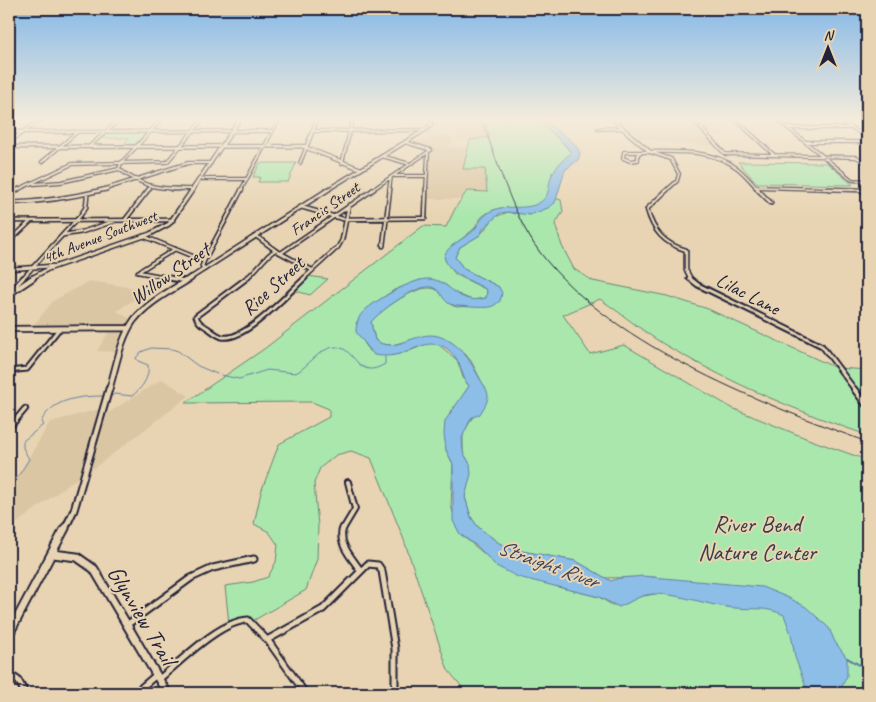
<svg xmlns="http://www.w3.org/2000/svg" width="876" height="702" viewBox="0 0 876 702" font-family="Caveat,sans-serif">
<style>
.built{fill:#dbc6a3}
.green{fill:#aae7ad;stroke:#668474;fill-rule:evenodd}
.water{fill:#8cbee8;stroke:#6280a3}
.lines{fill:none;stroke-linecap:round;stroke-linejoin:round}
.stream-far1{stroke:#6280a3;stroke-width:1}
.stream{stroke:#6280a3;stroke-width:2}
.street-far4-casing{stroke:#22223b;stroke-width:4.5}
.street-far3-casing{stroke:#22223b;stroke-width:5.5}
.street-far2-casing{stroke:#22223b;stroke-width:7}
.street-far1-casing{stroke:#22223b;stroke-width:8}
.street-casing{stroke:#22223b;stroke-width:9}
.secondary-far4-casing{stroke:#22223b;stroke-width:5}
.secondary-far3-casing{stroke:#22223b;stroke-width:6}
.secondary-far2-casing{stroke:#22223b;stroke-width:8}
.secondary-far1-casing{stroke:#22223b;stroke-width:9}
.secondary-casing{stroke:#22223b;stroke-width:11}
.street-far4{stroke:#e8d4b2;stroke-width:2}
.street-far3{stroke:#e8d4b2;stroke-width:2.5}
.street-far2{stroke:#e8d4b2;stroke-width:3}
.street-far1{stroke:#e8d4b2;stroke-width:4}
.street{stroke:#e8d4b2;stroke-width:5}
.secondary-far4{stroke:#e8d4b2;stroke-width:2.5}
.secondary-far3{stroke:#e8d4b2;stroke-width:3}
.secondary-far2{stroke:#e8d4b2;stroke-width:4.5}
.secondary-far1{stroke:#e8d4b2;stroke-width:5}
.secondary{stroke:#e8d4b2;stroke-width:7}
.rail{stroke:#22223b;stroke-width:1}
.labels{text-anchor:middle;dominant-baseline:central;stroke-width:4;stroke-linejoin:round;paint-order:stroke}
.far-street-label{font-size:16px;fill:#22223b;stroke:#e8d4b2}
.street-label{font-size:20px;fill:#22223b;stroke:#e8d4b2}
.water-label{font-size:21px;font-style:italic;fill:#37415e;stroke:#e8d4b2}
.near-park-label{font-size:24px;fill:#36404c;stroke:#e8d4b2}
.near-street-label{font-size:24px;fill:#22223b;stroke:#e8d4b2}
</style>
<rect width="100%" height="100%" fill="#e8d4b2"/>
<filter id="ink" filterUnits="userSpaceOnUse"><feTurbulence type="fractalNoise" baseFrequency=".02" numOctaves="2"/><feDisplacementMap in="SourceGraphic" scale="10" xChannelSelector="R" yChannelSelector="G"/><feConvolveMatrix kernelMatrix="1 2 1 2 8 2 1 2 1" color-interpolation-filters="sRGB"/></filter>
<g filter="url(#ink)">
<path class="built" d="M433,119H483L490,137L481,139L458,140L453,123H434Z
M618,119H714L713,120L727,135H704L714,146L664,142L640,138L619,121Z
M428,130L451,137L453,143L447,147L468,148L463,168L485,169L487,192L467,191L461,199H428L429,153L433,149L407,142L412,139L426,141L434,136L423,133Z
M89,281L148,290L117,311L130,319L118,352L97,351L110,330L29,331L53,301Z
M162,379L189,396L89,472L105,415Z
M100,409L80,476L9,529V492L50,422Z"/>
<path class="green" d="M490,119H536C548,130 561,139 571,153L552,173L548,196L561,200L563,212L555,224L562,246L574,269L593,281L667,296L708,309L836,368L867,410V435C799,412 735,385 672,349C647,335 625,316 600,299L563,315L590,354L624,345L732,408L808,439L867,460V693H467L448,670L404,540L371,458L351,451L336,455L320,468L314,483L318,526L317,559L306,590L251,622L229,624L225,586L253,582L268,577L276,562L278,545L269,532L254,524L261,492L279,444L329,417V409L312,402L185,403L264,349L423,226L446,227L456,207L467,191L487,192L485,169H463L470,140L490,137L486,125ZM500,208H512L515,214L508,212L495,217L480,235L460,247L455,257L464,269L499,287L487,307C481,307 474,306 468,306C464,306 460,307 457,307C446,305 444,294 437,290C421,280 381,310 371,322L375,340L382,344L392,345L414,339L462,350L471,361L487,392L463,434V452L470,464L465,497L471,517L478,527L499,543L511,549L576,561L605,578L655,577V594L638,597L625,604L612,605L599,597L558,587L487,556L460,534L451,506L453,464L446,450L450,411L459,402L469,386L464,380L457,360L439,345L429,343L407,352L370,351L365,344L356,323L364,312L372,305L394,290L420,280L446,285L453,292L472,300L486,298L487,290L455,274L445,260L446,252L475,228C479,216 489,211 500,208Z
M109,132H147L134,145H123L129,138H102Z
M738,162L827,163L853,185L757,183Z
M260,163H296L288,182H258L260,177H253Z
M308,276L328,279L310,295L293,290Z
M839,368L867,370V406Z"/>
<path class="water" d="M536,119H545C553,133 576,137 580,154L578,160L565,170L555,203L548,208L530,215L508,212L500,213L483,229L480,235L460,247L455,257L464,269L499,287L502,293L500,301C496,304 494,306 490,307C483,308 453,307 448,303C441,297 440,289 431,287C415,285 380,311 371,322L375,340C395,355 416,330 438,336C459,342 470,360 480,379C483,384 488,390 488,396C488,402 483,409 480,414L471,418L462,438L463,452L470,464L471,474L465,497L471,517L478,527L499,543L511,549L576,561L611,581C621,576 631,578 642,576L762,587L789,598L806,607L829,628L835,642L847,658V676L842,686L844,693H808L795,657L791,634L784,615C766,606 754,610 735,608C708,606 682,594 655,594C640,594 632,602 619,607L599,597L518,577L496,566L478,547L460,534L453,521V464L446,450L444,434L445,421L469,386C462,378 462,367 456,358C441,338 427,343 408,351C397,356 385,357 374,355L356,332C356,324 358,317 364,311C376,300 413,278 429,279C452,280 455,306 486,298L487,290C472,280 448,275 444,256C449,244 464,239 473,231C480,223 481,215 494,210C508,204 525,211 539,203C553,194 546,185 553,173C557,166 564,158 571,153C562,139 548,130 536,119Z"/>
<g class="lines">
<path class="stream-far1" d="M221,375L239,379L267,370L296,373C309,366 319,348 335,347C356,346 356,382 385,364V357
M111,396L115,394L132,396C141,389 150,378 148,365L138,361L136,358L141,352L151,348L172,349L178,351L198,366L217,374
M9,491L29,459L23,448V441L43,425L41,422C52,398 82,396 105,396"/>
<path class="stream" d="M847,658L867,669"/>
<defs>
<path id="street-far4" d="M162,119L121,163L119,169C145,189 162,189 193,189
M692,119L725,154L856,157L867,163
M735,119L773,154
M777,119L852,180L867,181
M839,119L867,138
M788,128H852
M598,129L623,128
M313,131L425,130
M9,132L272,131
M405,142L431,150
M806,142H867
M90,146L120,119
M624,152H641L638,154V160L630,161L623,158Z
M641,152C672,152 710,148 737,168C745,174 752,183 759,190
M650,152L671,159L679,174L677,181L667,190
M382,156L410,164
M42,162L77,132
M300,163L306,148
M342,163L353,119
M395,176H427
M201,179H247
M34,184L61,182L119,169
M755,187L862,190
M17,190L72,164L167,162L203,119
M102,190L188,163H211
M148,190L150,188
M241,190L279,119
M372,190L431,150
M389,190L391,177
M426,190L428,153"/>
<path id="street-far3" d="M171,189H178
M668,189L647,209C653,231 664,244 686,250V270L691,279
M757,189L771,203
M829,189L861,190L867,194
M9,196L19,189
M9,203C43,202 74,197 107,189
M301,207L343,219L425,218L426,189
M125,220L149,189
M9,221L173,220
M63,235L82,232L115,221
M143,236L204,261
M9,242L31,221
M383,246L390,189
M275,250L312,270
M281,253L374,189
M9,269L53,266
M205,269L202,266L204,261L242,189
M138,272L176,279
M138,272L175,249
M22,279L80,216L86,207L87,195
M245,279C257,271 263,258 275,250L256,236
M303,279L338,247L342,240L349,205"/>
<path id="street-far2" d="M169,278L185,281
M247,278L196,316C198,323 203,325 209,329C213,332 218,336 222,337C245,342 288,293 305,278
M689,278L698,285L822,346L855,390
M11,291L23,278
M9,371L27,369L59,329"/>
<path id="street-far1" d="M854,389L867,406
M9,428L25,409
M343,529L355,509L348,482"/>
<path id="street" d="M343,528C337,543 352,558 360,570
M128,624L191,578L213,568L254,559
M267,640L323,609L368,564L378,565L382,571L395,649V693
M9,674L18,680L25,693
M159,679C181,661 220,621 248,620L269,642L305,693
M135,693L155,676"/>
<path id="secondary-far4" d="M614,119C620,128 641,143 650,152
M9,142L41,119
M9,147L307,146
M304,147L361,169
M306,148L317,119
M192,190L240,119
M327,190L425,130L431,125V119"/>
<path id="secondary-far3" d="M30,279L48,269L150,234L169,224L193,189
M189,279L329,189"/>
<path id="secondary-far2" d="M9,294L33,278
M9,329L128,328
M109,390C116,368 120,339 134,320C148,302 172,290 191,278"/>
<path id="secondary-far1" d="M65,529L74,510L109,389"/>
<path id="secondary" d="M53,554L77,557L94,569L167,693
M9,634L65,528"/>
</defs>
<use href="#street-far4" class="street-far4-casing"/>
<use href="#street-far3" class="street-far3-casing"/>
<use href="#street-far2" class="street-far2-casing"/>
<use href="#street-far1" class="street-far1-casing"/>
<use href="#street" class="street-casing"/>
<use href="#secondary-far4" class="secondary-far4-casing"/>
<use href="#secondary-far3" class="secondary-far3-casing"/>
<use href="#secondary-far2" class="secondary-far2-casing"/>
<use href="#secondary-far1" class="secondary-far1-casing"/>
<use href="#secondary" class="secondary-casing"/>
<use href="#street-far4" class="street-far4"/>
<use href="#street-far3" class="street-far3"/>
<use href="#street-far2" class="street-far2"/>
<use href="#street-far1" class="street-far1"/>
<use href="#street" class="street"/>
<use href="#secondary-far4" class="secondary-far4"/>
<use href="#secondary-far3" class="secondary-far3"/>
<use href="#secondary-far2" class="secondary-far2"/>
<use href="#secondary-far1" class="secondary-far1"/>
<use href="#secondary" class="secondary"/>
<path class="rail" d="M481,119C497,159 510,208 534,244C600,341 760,403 867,442"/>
</g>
</g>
<linearGradient id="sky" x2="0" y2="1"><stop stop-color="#83b8e8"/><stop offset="0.55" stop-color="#f5ecdc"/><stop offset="1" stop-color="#f5ecdc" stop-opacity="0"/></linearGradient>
<rect width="876" height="217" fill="url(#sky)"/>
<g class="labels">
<g class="far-street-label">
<text transform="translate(325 209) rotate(-35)">Francis Street</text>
<text transform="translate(100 237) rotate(-21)">4th Avenue Southwest</text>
</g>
<g class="street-label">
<text transform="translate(170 274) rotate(-35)">Willow Street</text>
<text transform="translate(273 286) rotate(-42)">Rice Street</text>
<text transform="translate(748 294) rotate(27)">Lilac Lane</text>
</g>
<g class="water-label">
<text transform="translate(548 564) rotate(20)">Straight River</text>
</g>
<g class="near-park-label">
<text x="757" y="524">River Bend<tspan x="757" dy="28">Nature Center</tspan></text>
</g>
<g class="near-street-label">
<text transform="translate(142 615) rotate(59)">Glynview Trail</text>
</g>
</g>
<rect width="876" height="702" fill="none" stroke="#e8d4b2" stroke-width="30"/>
<rect x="15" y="15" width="846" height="672" fill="none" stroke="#22223b" stroke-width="2" filter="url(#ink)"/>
<g transform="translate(828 48)" stroke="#e8d4b2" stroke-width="4" paint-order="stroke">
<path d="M0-4L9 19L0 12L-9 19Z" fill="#22223b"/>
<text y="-8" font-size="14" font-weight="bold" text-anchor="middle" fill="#22223b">N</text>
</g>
</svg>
